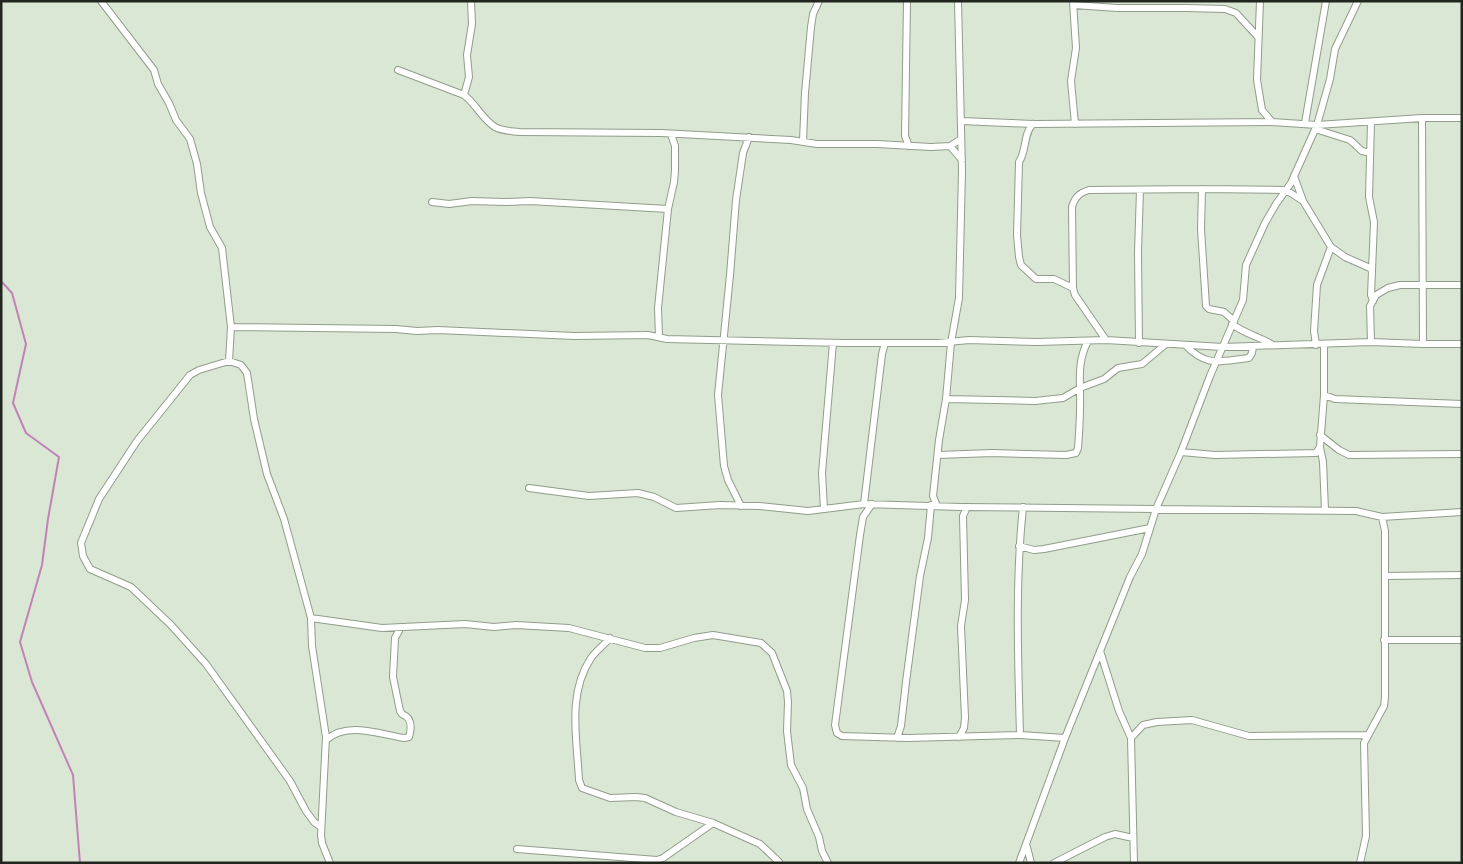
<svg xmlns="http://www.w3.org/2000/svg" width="1463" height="864" viewBox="0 0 1463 864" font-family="'Fira Sans Condensed',sans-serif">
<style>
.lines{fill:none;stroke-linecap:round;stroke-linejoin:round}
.stream{stroke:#c382b6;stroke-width:2}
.street-casing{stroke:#919c8b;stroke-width:8}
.street{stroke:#fff;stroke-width:6}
</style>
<rect width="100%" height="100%" fill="#dbe7d5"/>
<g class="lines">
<path class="stream" d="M1,281L12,293L26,344L13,403L26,433L59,457L48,519L42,565L20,642L32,682L73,775L80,863"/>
<defs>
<path id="street" d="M101,1L154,70L158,84L169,103L176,120L190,139L197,164L201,193L210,227L222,248L231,327L229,361L241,365L247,373L254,419L267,474L284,519L311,618L312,646L326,737L321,835L322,843L330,863
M907,1L905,136L909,146
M1260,1L1257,80L1262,110L1272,122
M1073,2L1076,48L1071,81L1075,124
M1074,5L1117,8H1186L1225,9L1236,13L1258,37
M398,70L464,95C476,104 482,119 495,127C502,131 512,131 519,132L661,133L791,140L817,144H877L931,147L950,146L961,139
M464,95L469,77L467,55L472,24L471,1
M1422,118L1423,344
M961,121L1033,124L1272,122L1317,125L1422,118H1462
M1371,122L1369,197L1374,222L1372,271
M1305,123L1326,1
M1033,124C1023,134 1027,150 1019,162L1017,235L1019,257L1021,265L1036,279H1054L1073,288
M1315,129L1350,140L1362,151L1370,153
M803,141L805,93L811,27L813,14L819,1
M950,146L962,160
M1294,176L1303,201
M1202,189L1201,229L1206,306L1209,309L1224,312L1234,321
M432,202L449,204L472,201L505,202L530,201L668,209
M1232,324C1245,334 1260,337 1273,345
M231,327L396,329L417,331L438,330L574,336L648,335L667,339L845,343H938L969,340L1037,342L1106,340L1223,347L1371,342L1423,344H1462
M659,337L658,308L668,209L674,182L675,170V146L671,134
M1106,340L1075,295L1073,288L1072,207C1075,197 1079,193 1089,190L1202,189L1286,190L1303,201L1331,247L1345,257L1370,268L1372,271L1371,295L1373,301
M1371,342L1370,306L1376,295L1388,288L1400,285H1462
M1139,343L1138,252L1140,190
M1185,345C1208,368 1219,361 1249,358L1252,353L1253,346
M1316,345L1314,331L1317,285L1331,247
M1324,345V395L1320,447L1323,462L1325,510
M229,361L199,370L190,375L137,441L99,499L81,543L83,556L90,569L131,587L171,625L206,664L290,781L306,811L314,822L321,827
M1324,395L1335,399L1462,404
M946,399L1035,401L1063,398L1080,388L1104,379L1118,368L1142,364L1166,344
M1320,435L1339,450L1349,455L1462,454
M1181,452L1215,455L1316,453L1320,447
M938,455L992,453L1066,455L1076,453L1078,448C1079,435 1080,422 1080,409C1081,384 1076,363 1088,341
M529,488L589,496L638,493L654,497L676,508L720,505L760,506L808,511L864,504L961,507L1356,511L1382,517L1462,512
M864,504L882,354L885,343
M872,504L863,517L860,535L835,725L837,733L842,736L908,738L1020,735L1065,738
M741,506L728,480L724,466L718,395L730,275L736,200L743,153L749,137
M937,506L933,496L939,440L946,399L951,343L959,298L962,171L958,1
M824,509L822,473L833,343
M1019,546L1034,550L1044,549L1150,528
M1385,576L1462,575
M311,618L382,628L465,624L494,627L516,625L569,628L645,648H660L694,638L713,635L761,643L772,653L787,691L788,702L787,731L791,765L803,788L807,809L819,837L822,851L828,863
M610,638C604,645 596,651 591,658C567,694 577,739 579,780L582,788L610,798L636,797L645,798L676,812L713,823L760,844L779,862
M1384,640H1462
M1100,651L1119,711L1131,738L1134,863
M1020,735C1018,659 1015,583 1023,507
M959,737L964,728L965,718L961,626L965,600L963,516L967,507
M897,738L901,726L906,682L920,576L928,538L931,505
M1131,738L1143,725L1157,722L1192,720L1249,736L1367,735
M326,740C347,721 379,734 404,738L409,737C412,727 412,718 402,714L400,711L393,677L395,638L401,627
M1027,847L1031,863
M517,849L657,860L663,858L713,823
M1019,863L1065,738L1130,577L1142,554L1156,509L1181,452L1210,376L1243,300L1246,265L1265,223L1276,204L1291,183L1317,125L1330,79L1335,49L1358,1
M1054,863L1105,837L1115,834L1133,838
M1360,863L1366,836L1364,743L1384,706L1385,697V531L1382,517"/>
</defs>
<use href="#street" class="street-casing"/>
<use href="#street" class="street"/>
</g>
<rect width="1463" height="864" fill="none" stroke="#21261f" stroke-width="5"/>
</svg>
